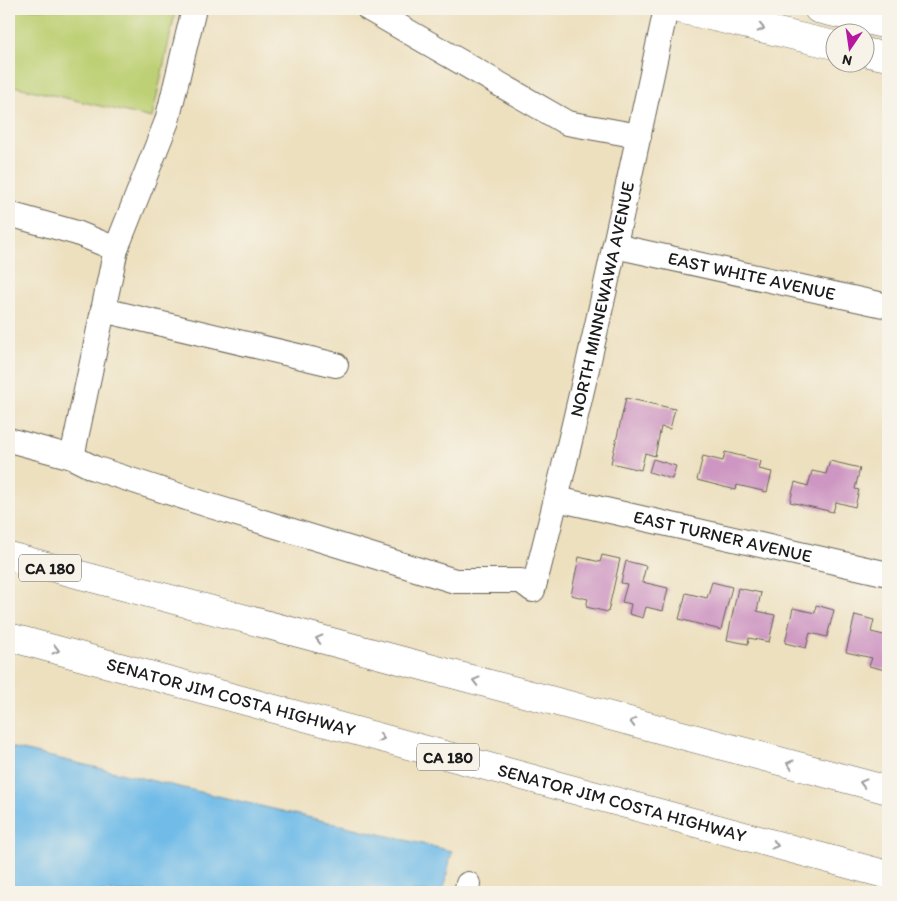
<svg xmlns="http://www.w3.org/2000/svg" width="897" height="901" viewBox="0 0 897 901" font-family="Itim,sans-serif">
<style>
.green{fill:#bdd074;stroke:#6c7648}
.water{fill:#6fbbe8;stroke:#466c82}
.building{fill:#ce96c2}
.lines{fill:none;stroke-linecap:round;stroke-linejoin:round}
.minor-casing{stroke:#656155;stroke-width:26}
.major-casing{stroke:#656155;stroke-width:29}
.highway-casing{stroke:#656155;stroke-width:29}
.minor{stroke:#fff;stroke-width:24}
.major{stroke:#fff;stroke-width:28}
.highway{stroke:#fff;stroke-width:28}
.oneway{stroke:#999}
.labels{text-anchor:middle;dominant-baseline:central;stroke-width:4.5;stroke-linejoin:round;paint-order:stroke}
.shield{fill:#f7f3e8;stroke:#5e5c59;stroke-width:1}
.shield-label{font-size:16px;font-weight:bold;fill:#1c1c1c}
.street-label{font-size:18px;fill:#1c1c1c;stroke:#f7f3e8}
</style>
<rect width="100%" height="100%" fill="#f7f3e8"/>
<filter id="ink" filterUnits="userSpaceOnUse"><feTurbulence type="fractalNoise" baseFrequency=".02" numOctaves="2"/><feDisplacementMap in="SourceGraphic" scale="10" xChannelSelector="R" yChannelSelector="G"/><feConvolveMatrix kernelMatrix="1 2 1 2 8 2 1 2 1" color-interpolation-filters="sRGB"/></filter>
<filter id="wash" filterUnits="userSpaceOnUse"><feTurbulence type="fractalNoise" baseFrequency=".0096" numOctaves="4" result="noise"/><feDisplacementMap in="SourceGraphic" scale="20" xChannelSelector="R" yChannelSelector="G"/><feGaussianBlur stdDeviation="1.12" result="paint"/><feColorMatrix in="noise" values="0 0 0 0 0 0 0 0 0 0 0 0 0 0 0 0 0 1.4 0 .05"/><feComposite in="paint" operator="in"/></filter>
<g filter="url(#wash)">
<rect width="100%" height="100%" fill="#ede0bf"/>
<path class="green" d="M9,9H176L152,118L9,85Z"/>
<path class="water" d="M9,747L452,851L443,892H9Z"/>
<g id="blocks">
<path class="building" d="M626,398L675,409L670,429L661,427L655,456L645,453L641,470L611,463Z
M725,452L761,461L759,469L772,472L767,492L737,485L736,490L697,480L703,456L723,461Z
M653,459L676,466L672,479L649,472Z
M830,461L860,468L855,489L859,490L855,507L836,502L833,512L790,502L795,482L808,486L812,471L826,474Z
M602,555L620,559L608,612L586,607L588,599L571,595L579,557L600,562Z
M626,561L646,566L642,582L668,588L663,611L646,607L643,618L629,614L631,604L622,602L627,584L621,583Z
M712,582L732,587L721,630L679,619L686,593L707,598Z
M738,588L761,593L757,611L775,615L769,642L749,638L748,644L727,640Z
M816,605L834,610L827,637L810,633L806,648L785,643L793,608L815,613Z
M855,615L874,620L871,632L888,636V658L885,670L869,666L872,658L846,652Z"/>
</g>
</g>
<g filter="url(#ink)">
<use href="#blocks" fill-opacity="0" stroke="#656155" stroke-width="1"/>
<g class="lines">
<defs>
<g id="minor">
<path d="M369,9L567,123L639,136"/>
<path d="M9,214L77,233L116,249"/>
<path id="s1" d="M615,246L888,306"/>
<path d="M103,310L336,365"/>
<path id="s2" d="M9,440L72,457L94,468L211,506L455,581H521L533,590C583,398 624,203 666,9"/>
<path d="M72,457L116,249L167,121L194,9"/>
<path id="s3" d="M557,499L888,574"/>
<path d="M466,892L468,884"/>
</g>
<path id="major" d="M679,9L834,45
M818,9L888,25
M864,52L888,57"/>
<g id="highway">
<path d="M9,556L888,790"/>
<path id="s4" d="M9,637L888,875"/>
</g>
</defs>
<use href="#minor" class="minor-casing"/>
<use href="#major" class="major-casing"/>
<use href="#highway" class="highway-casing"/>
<use href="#minor" class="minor"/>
<use href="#major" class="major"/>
<use href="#highway" class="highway"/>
</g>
<defs><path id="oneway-chevron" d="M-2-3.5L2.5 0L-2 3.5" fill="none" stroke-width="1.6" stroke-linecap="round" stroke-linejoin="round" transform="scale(1.25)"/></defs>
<g class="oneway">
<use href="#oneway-chevron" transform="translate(761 28) rotate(13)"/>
<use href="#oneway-chevron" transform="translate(319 639) rotate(-165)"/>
<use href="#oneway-chevron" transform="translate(56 650) rotate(15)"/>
<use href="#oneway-chevron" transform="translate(476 681) rotate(-165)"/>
<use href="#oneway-chevron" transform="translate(633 722) rotate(-165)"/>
<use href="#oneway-chevron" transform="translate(381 738) rotate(15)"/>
<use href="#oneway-chevron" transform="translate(790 764) rotate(-165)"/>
<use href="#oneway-chevron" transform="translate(863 783) rotate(-165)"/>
<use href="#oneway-chevron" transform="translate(775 845) rotate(15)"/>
</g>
</g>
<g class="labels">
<g class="shield">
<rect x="19" y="554.5" width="62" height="27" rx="4"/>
<rect x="417" y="743.5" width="62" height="27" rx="4"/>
</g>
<g class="shield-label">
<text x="50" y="568">CA 180</text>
<text x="448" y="757">CA 180</text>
</g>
<g class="street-label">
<text stroke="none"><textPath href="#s1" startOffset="140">EAST WHITE AVENUE</textPath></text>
<text stroke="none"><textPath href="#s2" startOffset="848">NORTH MINNEWAWA AVENUE</textPath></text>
<text stroke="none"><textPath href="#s3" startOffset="170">EAST TURNER AVENUE</textPath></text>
<text stroke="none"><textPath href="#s4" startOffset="230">SENATOR JIM COSTA HIGHWAY</textPath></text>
<text stroke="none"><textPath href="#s4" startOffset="635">SENATOR JIM COSTA HIGHWAY</textPath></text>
</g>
</g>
<rect width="897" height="901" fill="none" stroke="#f7f3e8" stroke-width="30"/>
<g transform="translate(850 48) rotate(193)"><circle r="24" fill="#f7f3e8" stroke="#9f9d96"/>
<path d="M0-4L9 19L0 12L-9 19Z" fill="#b5179e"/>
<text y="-8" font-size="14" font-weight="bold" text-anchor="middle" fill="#1c1c1c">N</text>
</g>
</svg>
